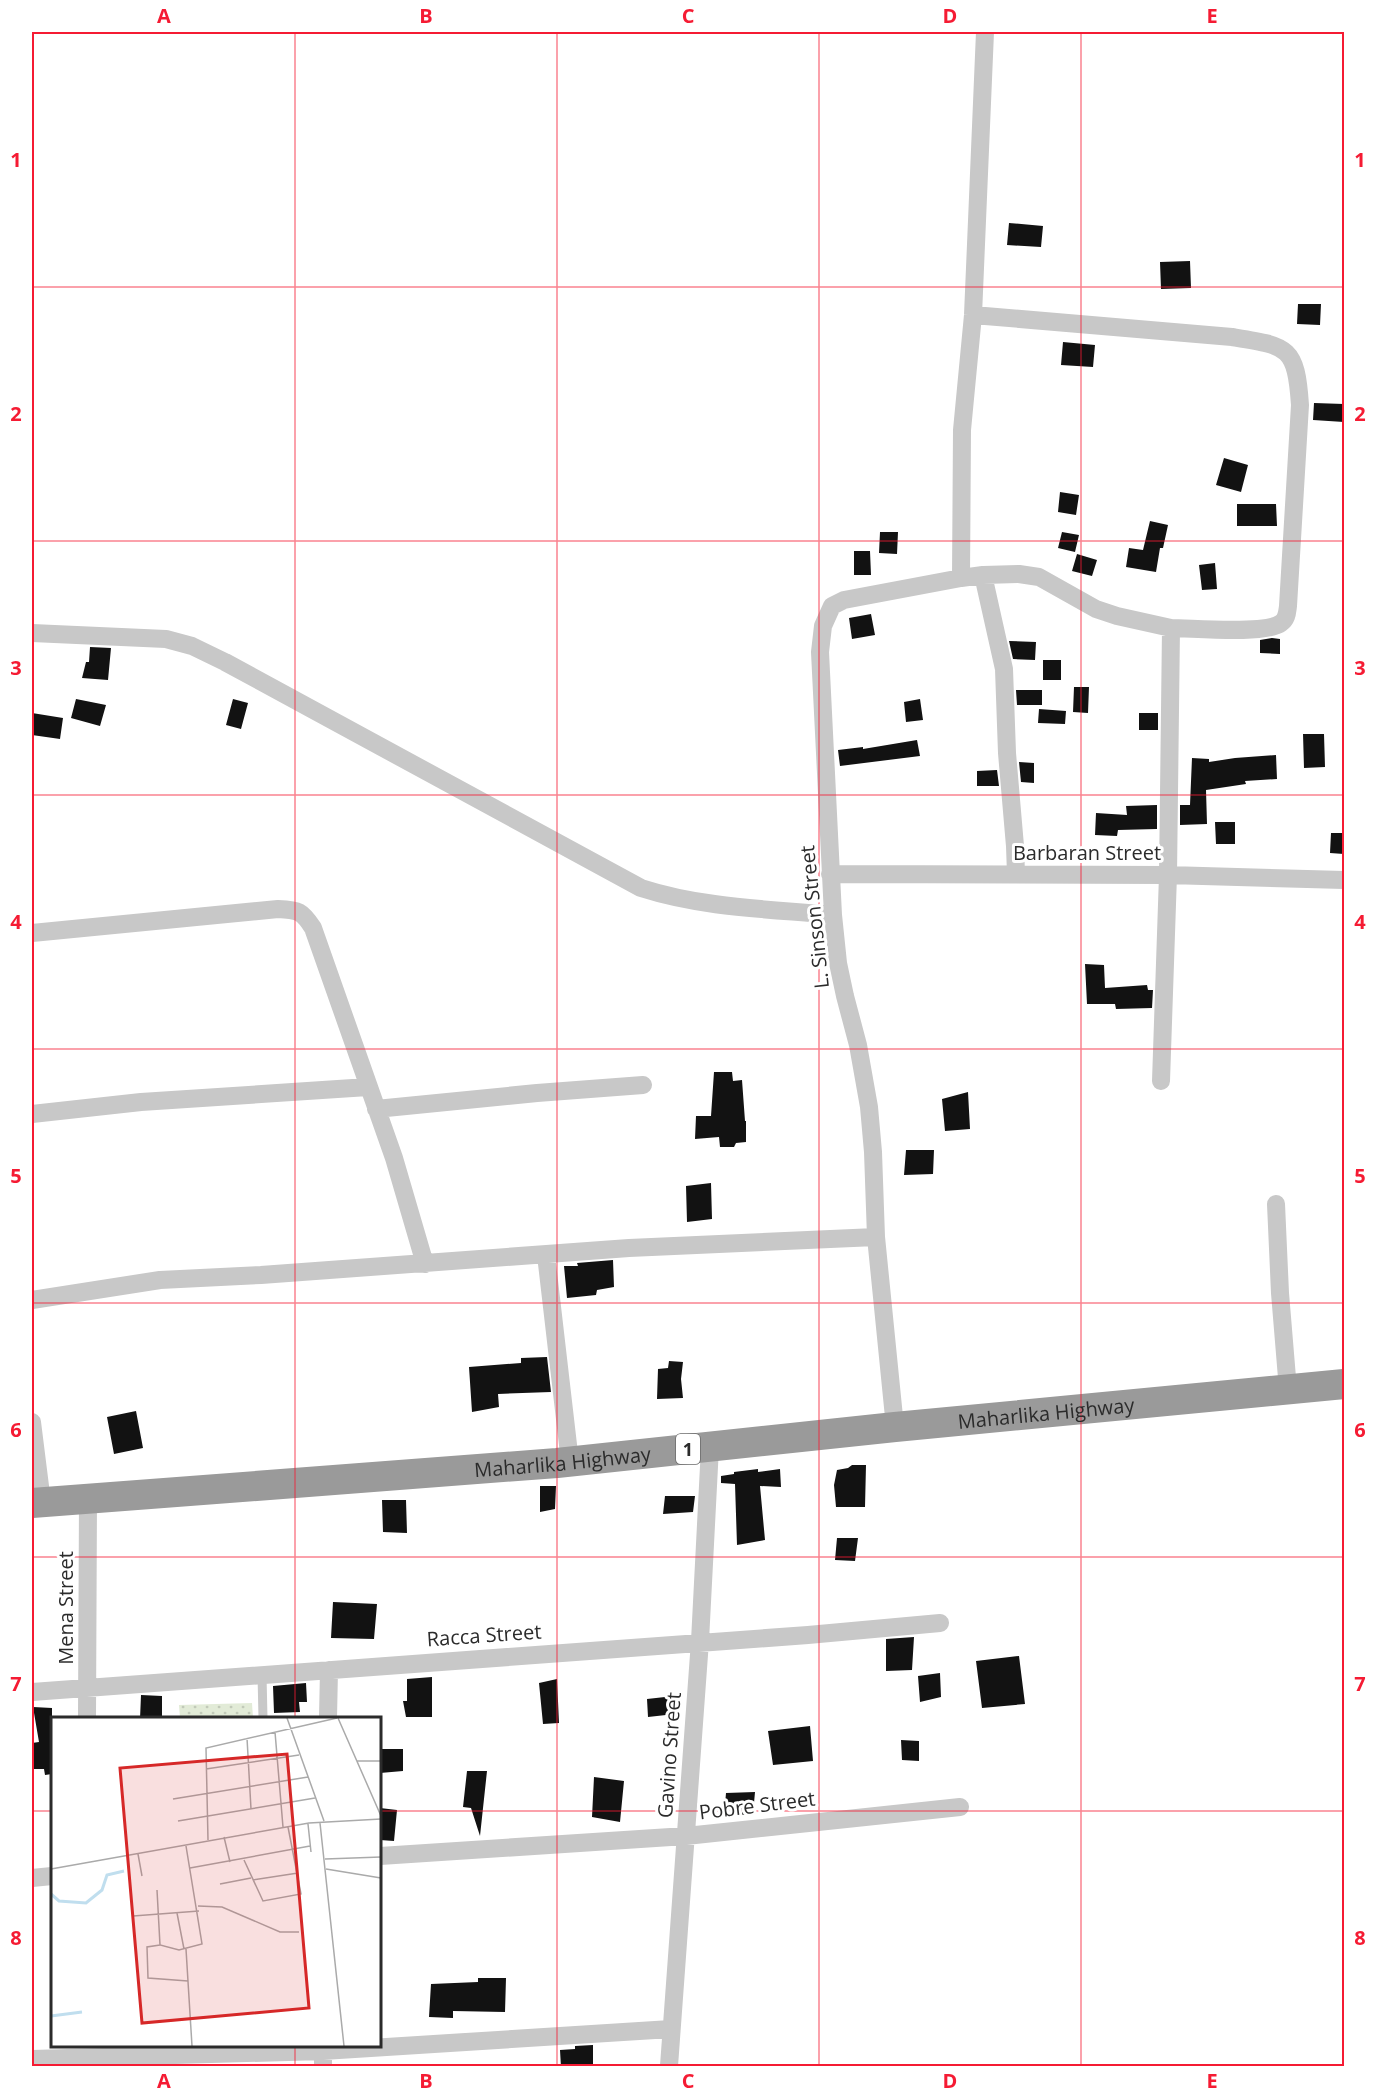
<svg xmlns="http://www.w3.org/2000/svg" width="1376" height="2098" viewBox="0 0 1376 2098" font-family="'Open Sans',sans-serif">
<style>
.green{fill:url(#green-dots)}
.building{fill:#121212}
.lines{fill:none;stroke-linecap:round;stroke-linejoin:round}
.service{stroke:#c8c8c8;stroke-width:9}
.minor{stroke:#c8c8c8;stroke-width:18}
.trunk{stroke:#9a9a9a;stroke-width:30}
.grid{fill:none;stroke:#f51b33;stroke-width:1.5;stroke-opacity:0.55}
.labels{text-anchor:middle;dominant-baseline:central;stroke-width:6;stroke-linejoin:round;paint-order:stroke}
.shield{fill:#fff;stroke:#6b6b6b;stroke-width:1.5}
.shield-label{font-size:18px;font-weight:bold;fill:#2b2b2b}
.street-label{font-size:20px;fill:#2b2b2b;stroke:#fff}
.inset-river{fill:none;stroke:#c0deee;stroke-width:3}
.inset-road{fill:none;stroke:#aaa;stroke-width:1.5}
.view{fill:#d62828;fill-opacity:0.15;stroke:#d62828;stroke-width:3}
.inset-edge{fill:none;stroke:#2b2b2b;stroke-width:3}
.neatline{fill:none;stroke:#f51b33;stroke-width:2}
.grid-label{font-size:20px;text-anchor:middle;font-weight:bold;fill:#f51b33}
</style>
<defs>
<pattern id="green-dots" width="8" height="8" patternUnits="userSpaceOnUse" patternTransform="scale(1.5)"><rect width="8" height="8" fill="#e2ebd7"/><path d="M2 2h.1M6 6h.1" fill="none" stroke="#c2cab9" stroke-width="1.8" stroke-linecap="round"/></pattern>
</defs>
<rect width="100%" height="100%" fill="#fff"/>
<path class="green" d="M252,1703L253,1718H180L179,1705Z"/>
<path class="building" d="M1009,223L1043,226L1041,247L1007,245Z
M1190,261L1191,288L1161,289L1160,262Z
M1298,304H1321L1320,325L1297,324Z
M1063,342L1095,345L1093,367L1061,365Z
M1314,403L1344,404V422L1313,420Z
M1224,458L1248,465L1241,492L1216,485Z
M1060,492L1079,495L1076,515L1058,512Z
M1237,504H1276L1277,526H1237Z
M1150,521L1168,525L1163,548H1160L1156,572L1126,567L1129,548L1143,550Z
M880,532H898L897,554L879,553Z
M1062,532L1079,535L1075,552L1058,548Z
M854,551H870L871,575H854Z
M1077,554L1097,560L1092,576L1072,571Z
M1215,563L1217,589L1202,590L1199,565Z
M871,614L875,635L852,639L849,618Z
M1272,638L1280,639V654L1260,653V640Z
M1009,641L1036,642L1035,660L1013,659Z
M90,647L111,648L108,680L82,678L86,662H89Z
M1043,660H1061V680H1043Z
M1074,687H1089L1088,713L1073,712Z
M1016,690H1042V705H1017Z
M76,699L106,705L100,726L71,718Z
M233,699L248,703L241,729L226,725Z
M920,699L923,720L906,722L904,702Z
M1039,709L1066,711L1065,724L1038,723Z
M32,713L63,718L60,739L32,735Z
M1139,713H1158V730H1139Z
M1303,734H1324L1325,767L1304,768Z
M917,740L920,756L840,766L838,750L863,747V749Z
M1276,755L1277,779L1245,781L1246,784L1206,790L1207,824L1180,825V805H1190L1192,758L1209,759V762L1235,758Z
M1019,762L1034,763V783L1021,782Z
M997,770L999,786H977V771Z
M1157,805V829L1118,830L1117,836L1095,835L1096,813L1127,815L1126,806Z
M1215,822H1235V844H1216Z
M1331,833H1344V854L1330,853Z
M1085,964L1104,965L1105,988L1147,985L1148,990H1153L1152,1008L1116,1009L1115,1004H1087Z
M714,1072H732L733,1081L742,1080L745,1121H746V1142L736,1143L734,1147H720L719,1137L695,1139L696,1116H711Z
M968,1092L970,1129L945,1131L942,1099Z
M906,1150H934L933,1174L904,1175Z
M711,1183L712,1219L687,1222L686,1186Z
M613,1260L614,1287L597,1290L596,1295L567,1298L564,1266H578L577,1263Z
M547,1357L551,1392L498,1394L499,1407L472,1412L469,1367L521,1363V1358Z
M669,1361L683,1362L681,1379L683,1398L657,1399L658,1369L668,1368Z
M136,1411L143,1448L114,1454L107,1417Z
M852,1465H866L865,1507H836L834,1485L837,1470L848,1468Z
M758,1469V1472L780,1469L781,1487L760,1486L765,1540L737,1545L735,1484L721,1483V1476L734,1474V1472Z
M540,1486H556L555,1509L540,1512Z
M665,1496H695L693,1512L663,1514Z
M382,1500H406L407,1533L383,1532Z
M837,1538H858L855,1561L835,1560Z
M333,1602L377,1604L374,1639L331,1638Z
M914,1637L912,1670L886,1671V1639Z
M1019,1656L1025,1704L982,1708L976,1661Z
M940,1673L941,1697L920,1702L918,1676Z
M432,1677V1717H406L403,1701H407V1679Z
M557,1679L559,1723L543,1724L539,1683Z
M306,1683L307,1702H299L300,1712L274,1713L273,1686Z
M141,1695L162,1696V1719H140Z
M674,1696L675,1714L648,1717L647,1699Z
M33,1707L52,1708V1774L45,1775L44,1769H32V1743L39,1742Z
M810,1726L813,1761L773,1765L768,1731Z
M901,1740L919,1741V1761L902,1760Z
M380,1749H403V1771L380,1773Z
M467,1771H487L480,1836L471,1808L463,1807Z
M594,1777L624,1781L620,1822L592,1817Z
M755,1792L753,1814L724,1816L726,1793Z
M380,1808L397,1810L394,1841L380,1840Z
M478,1978H506L505,2012L453,2011V2018L429,2017L431,1984L478,1982Z
M593,2045V2067H561L560,2050L575,2049V2046Z"/>
<g class="lines">
<path class="service" d="M262,1675L263,1718"/>
<path class="minor" d="M973,315L1232,337C1288,346 1296,346 1300,405L1288,606C1287,613 1287,619 1281,623C1265,635 1193,628 1171,628
M983,575L1004,669L1007,753L1015,846L1016,874
M961,578L962,430L973,315L985,32
M32,633L166,639L192,646L225,662L641,888C703,908 769,909 833,915
M830,874L1168,875L1344,880
M32,933L278,909C299,910 302,911 313,928L394,1158L425,1264
M376,1109L537,1093L643,1085
M32,1114L141,1102L368,1087
M1276,1204L1280,1293L1288,1390
M546,1255L570,1462
M32,1300L160,1280L261,1275L629,1248L876,1237
M32,1422L42,1502
M895,1427L876,1237L873,1152L869,1107L858,1045L845,996L838,963L833,915L820,652L823,626L832,606L844,600L961,578L983,575L1019,574L1039,577L1096,609L1117,616L1171,628L1168,875L1161,1081
M32,1692L808,1635L940,1623
M87,1718L88,1498
M328,1718L329,1670
M380,1856L686,1836L960,1807
M32,1878L52,1876
M32,2059L323,2051L671,2029
M323,2066V2046
M669,2066L700,1641L710,1447"/>
<path class="trunk" id="s1" d="M32,1503L557,1463L895,1427L1344,1384"/>
</g>
<path class="grid" d="M295,32V1718M557,32V2066M819,32V2066M1081,32V2066M32,287H1344M32,541H1344M32,795H1344M32,1049H1344M32,1303H1344M32,1557H1344M32,1811H52M380,1811H1344M295,2046V2066"/>
<g class="labels">
<rect class="shield" x="676" y="1434" width="24" height="30" rx="4.5"/>
<g class="shield-label">
<text x="688" y="1449">1</text>
</g>
<g class="street-label">
<text x="1087" y="852">Barbaran Street</text>
<text transform="translate(814 917) rotate(-96)">L. Sinson Street</text>
<text stroke="none"><textPath href="#s1" startOffset="1018">Maharlika Highway</textPath></text>
<text stroke="none"><textPath href="#s1" startOffset="532">Maharlika Highway</textPath></text>
<text transform="translate(65 1608) rotate(-90)">Mena Street</text>
<text transform="translate(484 1635) rotate(-4)">Racca Street</text>
<text transform="translate(669 1755) rotate(-86)">Gavino Street</text>
<text transform="translate(757 1805) rotate(-7)">Pobre Street</text>
</g>
</g>
<g transform="translate(51 1717)">
<rect width="330" height="330" fill="#fff"/>
<path class="inset-river" d="M0,177L8,184L35,186L51,173L56,158L73,154M0,299L31,295"/>
<path class="inset-road" d="M236,1L273,104M287,1L330,99M224,15L232,110M196,21L200,92M306,44H330M155,52L248,38M122,82L257,60M127,104L264,81M269,106L293,329M257,107L260,135M173,120L179,145M157,123L155,31L286,1M87,137L91,159M274,142L330,140M193,143L212,184L250,177L237,110M139,151L259,129M0,152L258,106L330,102M275,152L330,161M202,163L247,156M169,167L200,161M106,173L109,228L128,233L151,227L135,129M147,189L171,190L229,215H248M126,196L133,232M82,199L148,194M109,228L96,230L97,261L137,264M135,232L141,329"/>
<path class="view" d="M236,37L258,291L91,306L69,51Z"/>
<rect width="330" height="330" class="inset-edge"/>
</g>
<rect width="1376" height="2098" fill="none" stroke="#ffffff" stroke-width="66"/>
<rect x="33" y="33" width="1310" height="2032" class="neatline"/>
<g class="grid-label">
<text x="164" y="23">A</text>
<text x="426" y="23">B</text>
<text x="688" y="23">C</text>
<text x="950" y="23">D</text>
<text x="1212" y="23">E</text>
<text x="16" y="167">1</text>
<text x="1360" y="167">1</text>
<text x="16" y="421">2</text>
<text x="1360" y="421">2</text>
<text x="16" y="675">3</text>
<text x="1360" y="675">3</text>
<text x="16" y="929">4</text>
<text x="1360" y="929">4</text>
<text x="16" y="1183">5</text>
<text x="1360" y="1183">5</text>
<text x="16" y="1437">6</text>
<text x="1360" y="1437">6</text>
<text x="16" y="1691">7</text>
<text x="1360" y="1691">7</text>
<text x="16" y="1945">8</text>
<text x="1360" y="1945">8</text>
<text x="164" y="2088">A</text>
<text x="426" y="2088">B</text>
<text x="688" y="2088">C</text>
<text x="950" y="2088">D</text>
<text x="1212" y="2088">E</text>
</g>
</svg>
